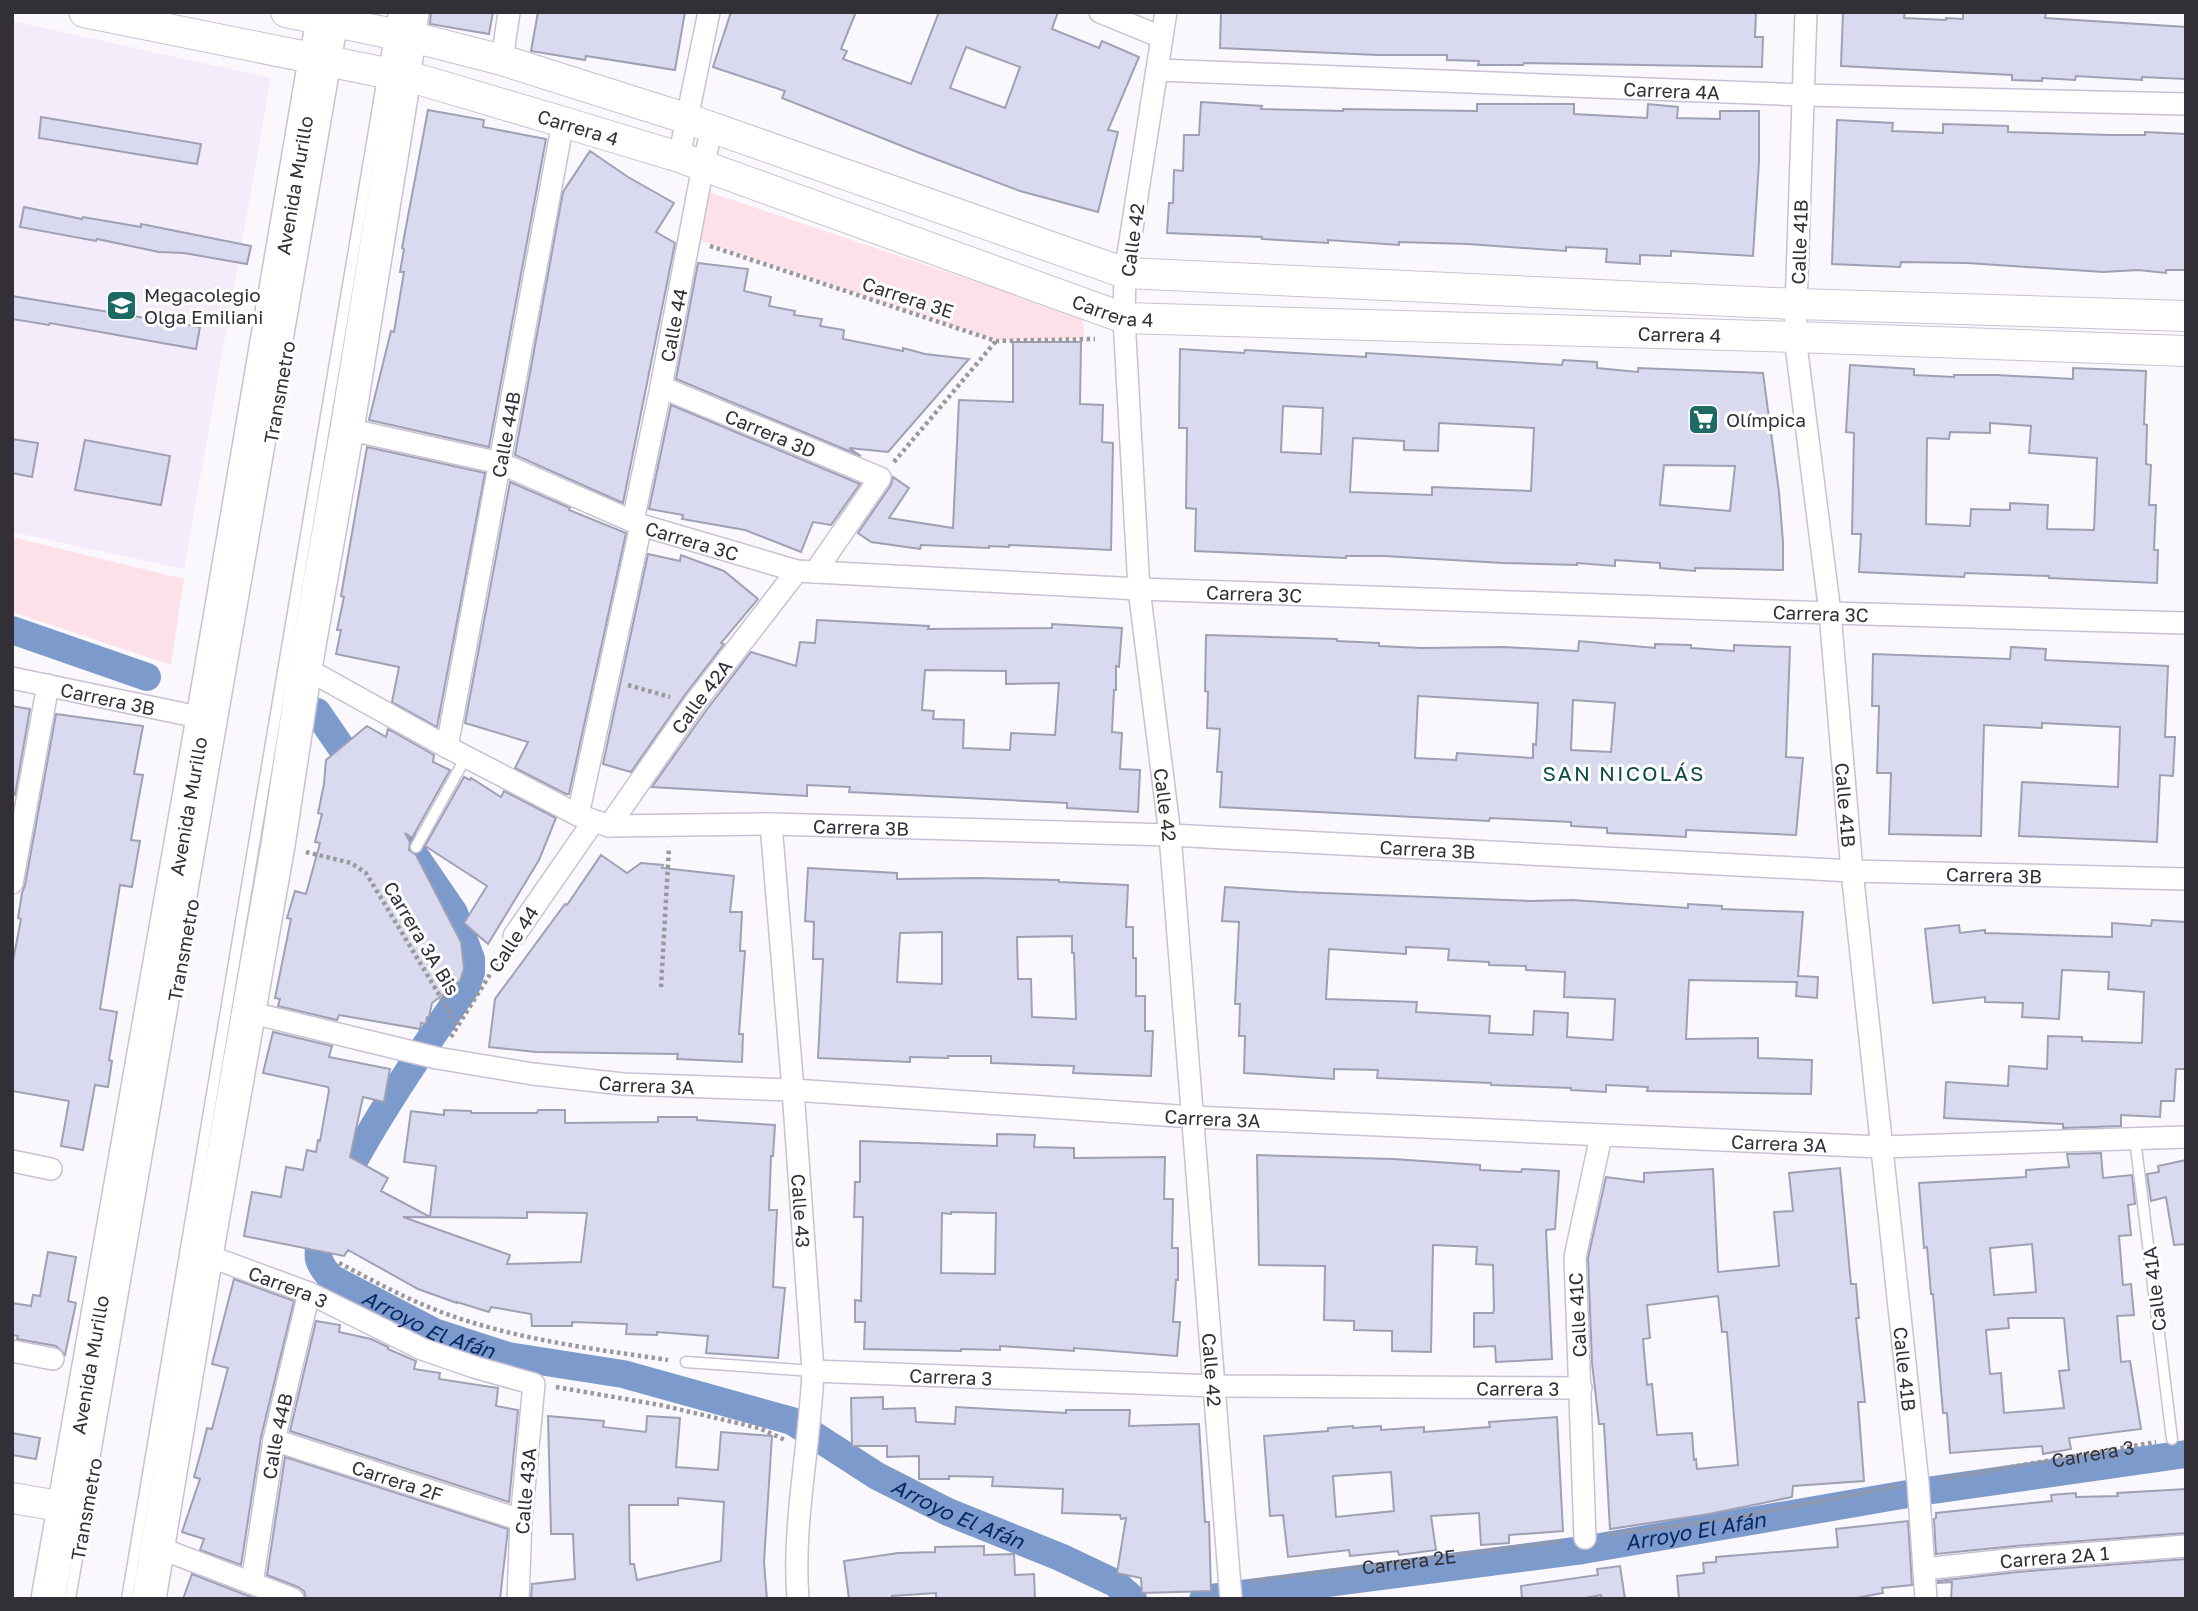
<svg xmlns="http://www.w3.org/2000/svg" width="2198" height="1611" viewBox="0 0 2198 1611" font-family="'Golos Text',sans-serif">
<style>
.built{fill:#f4ebfb}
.green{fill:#fce1e9}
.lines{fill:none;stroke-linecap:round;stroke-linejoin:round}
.canal{stroke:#7d9acd;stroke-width:28}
.building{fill:#d9daef;stroke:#9fa0b4;stroke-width:2;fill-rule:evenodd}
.lane-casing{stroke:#cac0d4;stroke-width:13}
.street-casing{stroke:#cac0d4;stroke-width:24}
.secondary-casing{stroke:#cac0d4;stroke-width:32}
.primary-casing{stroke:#cac0d4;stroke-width:36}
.path{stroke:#9b989d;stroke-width:4.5;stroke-dasharray:3.5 3.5;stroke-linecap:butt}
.lane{stroke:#fff;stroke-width:10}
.street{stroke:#fff;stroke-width:21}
.secondary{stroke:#fff;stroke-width:30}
.primary{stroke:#fff;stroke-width:33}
.labels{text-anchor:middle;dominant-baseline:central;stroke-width:6;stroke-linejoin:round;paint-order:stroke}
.street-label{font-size:19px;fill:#332f36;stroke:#fff}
.poi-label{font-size:19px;fill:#332f36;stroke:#fff;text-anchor:start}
.neighbourhood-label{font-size:21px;letter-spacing:2px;fill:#0c4b47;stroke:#fff}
.water-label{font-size:21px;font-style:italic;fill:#062863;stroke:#fff}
</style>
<rect width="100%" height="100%" fill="#faf8fc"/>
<path class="built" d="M12,21L271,78L184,569L12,532Z"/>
<path class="green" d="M709,192L1083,318L1084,338L996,340L699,240Z
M12,537L184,579L171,665L12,612Z"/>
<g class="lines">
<g class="canal">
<path d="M12,630L147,677"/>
<path d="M317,712L363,779"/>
<path id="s1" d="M387,815L454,913L471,959V972L466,987C433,1034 310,1208 319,1259C321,1267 326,1272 331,1278L434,1332L508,1356L623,1374L792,1421L877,1476L948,1512L1060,1557L1115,1583L1133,1599"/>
<path id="s2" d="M1203,1599L1583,1550L1919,1492L2186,1454"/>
</g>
</g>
<path class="building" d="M431,12H493L489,34L430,24Z
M538,12H685L675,70L586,56L585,60L531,51Z
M731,12H856L841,49L847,51L843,59L911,84L939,12H1058L1052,29L1099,48L1102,41L1139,57L1108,130L1118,132L1098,212L1020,191L917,152L782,98L785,91L713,67ZM966,47L1020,67L1005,108L950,88Z
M1221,12H1756L1755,37H1763L1762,67L1524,63L1523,65H1478L1479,61L1447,60V55H1378L1220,48Z
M1843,12H1905L1904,18L1946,20V18L1963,19V12H2046L2045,18L2186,27V79L2142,77V80L2076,76L2075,80L2042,78V81L2012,80V75L1841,66Z
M1201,102L1262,106L1261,109L1343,111V109L1477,111V104H1574V114L1647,118L1648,104L1678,107L1677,118L1720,119V111H1759V162L1753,256L1671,251V256L1640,255V264L1606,262L1607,249L1566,247V251L1468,244L1399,242V245L1328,240V243L1262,239V237L1167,233L1169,203H1173L1174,170L1183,171L1184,135H1199Z
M428,110L484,120L483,127L546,139L489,447L369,420L391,331L394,332L404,272H400L404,249L402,248Z
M41,117L201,144L197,164L39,138Z
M1837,120L1893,123L1892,131L1943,133V124L2008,126V132L2111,135H2145V132L2186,134V270H2166V273L2138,270L2103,272L1967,263L1901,262L1900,267L1832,264Z
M590,151L628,177L674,203L656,232L675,243L623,503L515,455L563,192Z
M24,207L82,219L83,217L141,227V224L251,246L247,264L184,253L159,252L97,239L96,241L20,227Z
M698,263L748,269L744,291L771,297L769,306L795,311L794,315L822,319L820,326L844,330L843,339L903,351V348L925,354L969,359L888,452L849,448L861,456L676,379Z
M12,296L200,327L196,349L50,323L49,325L12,319Z
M1013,342H1081L1080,404L1103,405L1102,442L1113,443L1111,550L1009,545V547L989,546V548L921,545L920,549L871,542L858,533L891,485L893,477L909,488L889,518L953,528L959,400L1013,402Z
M1180,349L1244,353L1245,350L1366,357V353L1562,365L1563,360L1597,362V368L1638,372V368L1763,373L1779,492L1783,542V570L1695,568V571L1660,568V563L1615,560V566L1577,563V565L1503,563L1384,556H1346V558L1195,551L1196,509L1186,508L1187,428H1179ZM1283,406L1323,408L1321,454L1281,452ZM1439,423L1534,428L1531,491L1432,487V495L1350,492L1353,438L1404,441V450L1438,451ZM1664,465L1735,466L1730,511L1660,505Z
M1850,365L1914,369V375L1954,377V375H1996L2073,379V368L2146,371L2144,424L2147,425L2146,464L2151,465L2149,505H2156L2154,550H2158L2157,583L2049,578V576L1965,573L1964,577L1859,572L1861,534H1852L1854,433L1846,432ZM1990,423L2031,426L2029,453L2097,458L2094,530L2047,529L2048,505L2010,503V510L1971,509L1970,526L1926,524L1927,438L1949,439L1950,432L1990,433Z
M671,405L860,484L831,525L813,522L801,552L745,530L682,519L683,515L649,509Z
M12,439L38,443L32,477L12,473Z
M85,440L170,456L161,505L75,490Z
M367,447L485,473L437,727L392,702L399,667L336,654L341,630H337L344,597L341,596Z
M510,482L570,508L569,510L626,533L569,794H566L515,768L528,742L465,723Z
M648,554L680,561L681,555L724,571L758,599L721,643L724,644L684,696L631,772L603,764Z
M817,620L929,626L928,629L1052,628V624L1122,628L1119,667L1116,666V690H1114L1112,732L1122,733L1120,769L1140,770L1138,812L1067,808V803L849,792L850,787L807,785V796L652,787L705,712L751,652L796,666L800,642L815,643ZM925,670L1006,671V684L1059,683L1055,735L1011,733L1010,750L963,748L964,720L933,719L934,711L922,710Z
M1206,635L1337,639V641L1379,643V646L1422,648L1503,647L1578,651L1579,641L1655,648V644L1691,645V648L1734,651V645L1790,647L1786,757L1803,758L1796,835L1686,830V837L1650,835L1607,833V828L1571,826V822L1490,818L1489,821L1220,807L1222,772H1217L1220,729L1207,728L1208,692L1205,691ZM1418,696L1538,703L1536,745L1533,744V758L1457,753L1456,760L1415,758ZM1573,700L1615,703L1611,752L1571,750Z
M2011,647L2046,649L2045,660L2168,666L2165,737H2175L2173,776L2160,775L2157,842L2019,836L2022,782L2118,787L2120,727L2042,723V728L1984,725L1981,836L1889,834L1891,773H1877L1879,706H1872L1873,654L2010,659Z
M12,706L30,709L15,795L12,794Z
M56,714L143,726L134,774L143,775L131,840L140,841L132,887L120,885L100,1009L117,1012L109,1060L112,1061L108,1087L95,1085L83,1150L61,1146L69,1101L12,1091V966L21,919L18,918L22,893L25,885Z
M367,726L386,737L388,729L434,755L433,762L450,770L412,838L405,833L410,842L409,850L416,855L461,942L464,968L460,981L432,1003L429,1017H427L426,1024L421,1023L420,1029L339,1015L337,1020L278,1006L280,999L275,998L291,919L287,918L295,891L306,894L320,843L315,842L322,814L318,813L324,784L326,760Z
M464,777L470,780L471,778L501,797L504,791L556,818L539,860L488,944L464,923L487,886L425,846Z
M601,855L627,873L641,863L663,865L662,868L734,876L730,912H742L740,951H745L739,1034H743L742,1062L677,1059L678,1054L536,1052L489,1047L495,999L565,904L567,905Z
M808,868L897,873V879L977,878L1059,880V882L1128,885L1126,927H1133V958H1136V996H1145V1031H1153L1151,1076L1073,1073L1074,1066L991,1063V1056H948V1058L910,1057V1062L818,1058L823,959H813L814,922L805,921ZM942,932V984L897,982L900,933ZM1072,936V953H1074L1076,1019L1032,1017L1031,979H1018L1017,937Z
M1225,887L1298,892L1530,901L1572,900L1688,908V904L1722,906V909L1803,912L1798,976L1818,977L1817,998L1796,996L1797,982L1689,980L1686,1039L1758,1038V1058L1812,1060L1811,1094L1647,1091L1648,1087L1606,1085V1092L1571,1090V1088L1491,1085V1083L1377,1078L1378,1070L1334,1069V1079L1244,1073L1245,1036H1239L1240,1004H1235L1239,922L1222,921ZM1406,947L1449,949L1448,960L1489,962V965L1526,966V970L1565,972L1564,997L1615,999L1613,1040L1567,1037L1568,1013L1534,1011L1533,1035L1489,1033L1490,1016L1416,1012L1417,1002L1326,999L1329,949L1406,954Z
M2152,920L2186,922V1069H2176L2174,1101H2161L2160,1117L2121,1115V1126L2063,1128V1124L1944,1118L1946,1082L2008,1086L2009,1066L2047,1069L2048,1036L2082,1037V1041L2142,1043L2144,992L2108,989L2109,972L2062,970L2059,1019L2022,1017L2023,1003L1985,1002V997L1933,1003L1925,929L1959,925L1960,933L1985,930V933L2112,937V923L2151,926Z
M273,1032L332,1046L329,1057L390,1069L384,1102L363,1097L350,1157L388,1178L381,1191L430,1217L436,1166L404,1162L411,1111L444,1115V1110L471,1111V1113H537L538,1110H565V1123L658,1122V1117H697V1120L775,1125L773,1156H771L769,1210H777L773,1287L785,1288L778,1358L706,1353L708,1336L657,1332V1335L626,1334L627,1324L572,1322V1326H532L531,1314L491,1307L489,1312L457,1302V1303L418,1289L348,1250L344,1256L244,1236L252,1192L281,1197L286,1167L303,1170L307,1150L316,1152L318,1140L320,1141L329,1090L328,1087L263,1073ZM527,1212L587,1213L581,1262L507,1264L510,1255L403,1217L527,1218Z
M997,1134L1035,1135L1034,1147L1074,1148V1158L1165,1157L1164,1199H1173L1172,1248H1178V1280H1176L1173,1322H1180L1177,1356L1074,1348V1351L1000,1346V1350L961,1349V1351L864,1349L865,1322H855V1300L861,1301L863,1217H854L855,1182H860V1141L997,1146ZM951,1212L996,1213L995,1274L941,1273L942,1213L951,1214Z
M2101,1153L2103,1178L2132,1175L2135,1204L2128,1205L2131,1235L2119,1236L2123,1285L2131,1284L2134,1315L2117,1316L2121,1362L2130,1361L2141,1429L2069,1438L2071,1449L2043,1454L2042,1446L1950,1453L1947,1413H1943L1933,1294H1931L1927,1247L1924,1248L1919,1183L2026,1177V1170L2069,1167L2067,1154ZM2032,1244L2036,1292L1994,1295L1990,1248ZM2008,1318H2064L2069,1370L2059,1371L2064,1408L2004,1413L2001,1373L1990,1374L1986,1330L2009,1328Z
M1257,1155L1393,1159L1480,1165V1170L1521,1172L1522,1169L1559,1171L1555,1229L1546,1230L1552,1359L1496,1362L1495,1346L1474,1347V1313H1493L1494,1309L1493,1265L1476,1264L1477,1247L1433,1245L1431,1352L1392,1351V1331L1354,1330V1321L1324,1320L1325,1266L1259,1265Z
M2186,1160V1244L2174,1245L2166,1197L2151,1201L2147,1174L2159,1172L2158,1166Z
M1840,1168L1851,1284H1856L1859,1318H1856L1865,1402H1858L1864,1481L1793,1486L1792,1497L1709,1514L1610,1529L1604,1424H1599L1592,1363L1588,1258L1606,1177L1644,1182V1173L1713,1169L1718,1272L1779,1266L1774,1212L1793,1211L1789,1173ZM1718,1296L1722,1332H1727L1738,1465L1697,1469L1696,1459L1694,1460L1692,1433L1657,1435L1652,1384L1647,1385L1643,1339L1650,1338L1647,1305Z
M48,1252L76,1257L68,1301L76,1303L65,1355L56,1346L17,1339L18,1336L12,1335V1303L31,1306L33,1295L40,1296Z
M234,1279L294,1301L261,1437L241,1565L200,1550L204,1539L182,1532L200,1479L194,1477L201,1452L207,1428L212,1429L228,1368L212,1364Z
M316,1321L340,1325L339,1332L371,1339L388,1347V1349L416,1361L414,1369L440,1373L439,1379L498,1388L496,1406L518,1410L509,1502L290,1431Z
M883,1397V1409L915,1408L916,1422L955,1424L956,1407L1066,1413V1410H1130L1129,1426L1199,1424L1205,1522H1209L1211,1591L1142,1593L1141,1578L1117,1573L1126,1518L1121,1519L1120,1515L1062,1513L1063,1489L992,1486L993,1477L949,1476V1479H919V1456L887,1457V1446H852L851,1398Z
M548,1416L604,1421L603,1427L646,1432L647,1416L680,1418L676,1467L718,1470L721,1432L772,1436L764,1562L767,1599H531L532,1584L575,1579L573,1534H551ZM678,1498L724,1502L721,1561L637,1580L634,1564H630L629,1505H678Z
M1557,1417L1563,1531L1509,1535V1543L1481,1545L1479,1513L1431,1516L1436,1550L1399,1555L1398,1551L1350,1556L1349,1550L1288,1557L1283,1515L1270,1516L1264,1436L1328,1431V1428L1353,1426V1428L1381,1426V1430L1424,1427V1432L1490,1427L1489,1422ZM1391,1472L1394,1511L1336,1517L1333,1476Z
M12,1433L40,1438L36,1459L12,1455Z
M285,1457L508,1529L500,1599H306L304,1591L298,1587L267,1575Z
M2186,1489V1533L2015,1546L1936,1554L1934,1519L1936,1518V1513L2052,1501L2051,1495L2076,1493V1497L2118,1496L2117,1493Z
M1908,1521L1912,1585L1882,1588L1883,1593L1851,1599H1679L1677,1576L1704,1573L1703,1563L1716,1562V1557L1838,1547L1836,1529Z
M984,1546V1555L1014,1554L1015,1575L1034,1574L1035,1599H936V1593L892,1596L893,1599H849L844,1561L898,1553L935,1552V1547Z
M2186,1559V1599H1951L1952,1582L1938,1583V1581L2017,1572Z
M1620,1566L1625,1599H1602L1601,1595L1580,1599H1522L1521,1586L1598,1575L1597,1569Z
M192,1574L256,1599H183Z"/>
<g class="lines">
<defs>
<path id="lane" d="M416,847L466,757
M2135,1139L2172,1439
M686,1362L813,1371
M70,1599L342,25
M127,1599L394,12"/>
<g id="street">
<path d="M1100,12L1161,37"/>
<path id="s5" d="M1166,12L1125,273L1124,318L1139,589L1170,835L1231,1599"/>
<path id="s6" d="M1806,12L1795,337L1830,613L1852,871L1918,1483L1926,1599"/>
<path d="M502,60L509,12"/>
<path id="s7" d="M1158,70L1803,95L2186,104"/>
<path d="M679,157L709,12"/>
<path id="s8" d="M661,387L880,478L815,572"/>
<path id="s9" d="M347,429L500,463L641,525L797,571L1139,589L1830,613L2186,623"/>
<path id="s10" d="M633,521L661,387L703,166L712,128"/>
<path id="s11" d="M305,668L447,747L578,815L609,826L771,824L1170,835L1852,871L2186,879"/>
<path id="s12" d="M12,678L203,718"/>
<path id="s13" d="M447,747L563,122"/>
<path d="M578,815L641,525"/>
<path id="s14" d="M771,824L793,1090L813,1371C810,1447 792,1523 798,1599"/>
<path id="s15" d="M609,826L694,704L797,571"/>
<path d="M12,883L48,685"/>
<path d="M514,936L593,822"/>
<path id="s16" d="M248,1012L437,1058L533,1074L623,1084L793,1090L1193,1117L1881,1147L2186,1137"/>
<path d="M12,1161L51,1169"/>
<path id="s17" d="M206,1255L309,1293L422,1349L474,1367L534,1384L521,1520L518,1599"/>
<path d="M12,1351L53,1359"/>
<path id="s18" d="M813,1371L1215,1386L1581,1388"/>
<path id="s19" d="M274,1440L521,1520"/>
<path d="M1585,1538L1575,1257L1601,1136"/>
<path d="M157,1547L293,1599"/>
<path id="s20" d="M1924,1569L2016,1559L2186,1546"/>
<path id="s21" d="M252,1583L274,1440L309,1293"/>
</g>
<g id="secondary">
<path id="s22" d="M84,12L421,80L563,122L679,157L1124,318L1795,337L2186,351"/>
<path d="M286,12L428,41L502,60L688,119L1125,273L1797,304L2186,316"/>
<path d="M12,1498L65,1507"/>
</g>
<g id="primary">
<path id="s23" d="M48,1599L203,718L312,78L325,12"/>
<path d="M149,1599L206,1255L278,845L305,668L347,429L401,96L412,12"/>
</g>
</defs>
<use href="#lane" class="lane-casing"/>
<use href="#street" class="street-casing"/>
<use href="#secondary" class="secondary-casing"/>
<use href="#primary" class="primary-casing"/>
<g class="path">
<path d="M710,246L996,341L1095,339"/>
<path d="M894,462L996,341"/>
<path d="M628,685L670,697"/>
<path d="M306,852L351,863L366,873L458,1026"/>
<path d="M661,987L669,847"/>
<path d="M451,1037L502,955"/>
<path d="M339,1263C368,1278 397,1294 426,1306C503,1338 587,1348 668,1360"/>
<path d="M556,1387L660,1405L759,1428L785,1440"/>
<path id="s3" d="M1941,1479L2156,1442"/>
<path d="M1606,1535L1727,1519L1898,1486"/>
<path id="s4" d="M1252,1581L1563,1541"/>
</g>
<use href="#lane" class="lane"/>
<use href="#street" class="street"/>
<use href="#secondary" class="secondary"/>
<use href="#primary" class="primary"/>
</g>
<defs>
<symbol id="school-square" viewBox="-11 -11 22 22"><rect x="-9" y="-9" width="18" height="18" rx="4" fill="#1d6964" stroke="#fff"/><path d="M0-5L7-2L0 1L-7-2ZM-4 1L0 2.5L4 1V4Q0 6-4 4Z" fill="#fff"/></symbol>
<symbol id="supermarket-square" viewBox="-11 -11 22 22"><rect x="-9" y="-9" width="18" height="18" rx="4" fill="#1d6964" stroke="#fff"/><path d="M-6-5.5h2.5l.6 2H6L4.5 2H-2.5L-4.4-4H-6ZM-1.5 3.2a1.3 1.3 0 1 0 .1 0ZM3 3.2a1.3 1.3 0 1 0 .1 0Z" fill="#fff"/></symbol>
</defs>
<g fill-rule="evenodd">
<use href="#school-square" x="104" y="288" width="35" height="35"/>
<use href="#supermarket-square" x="1686" y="402" width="35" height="35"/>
</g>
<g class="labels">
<g class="street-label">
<text stroke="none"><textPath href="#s7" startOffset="514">Carrera 4A</textPath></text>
<text stroke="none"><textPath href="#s22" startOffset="508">Carrera 4</textPath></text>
<text stroke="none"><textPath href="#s23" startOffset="1435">Avenida Murillo</textPath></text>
<text transform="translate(1132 240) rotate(-82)">Calle 42</text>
<text transform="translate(1799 242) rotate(-88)">Calle 41B</text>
<text transform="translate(908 297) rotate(18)">Carrera 3E</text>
<text stroke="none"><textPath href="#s22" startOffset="1074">Carrera 4</textPath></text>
<text stroke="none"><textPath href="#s10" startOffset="200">Calle 44</textPath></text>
<text stroke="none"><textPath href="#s22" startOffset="1642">Carrera 4</textPath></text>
<text transform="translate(279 392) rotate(-80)">Transmetro</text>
<text stroke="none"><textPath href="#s8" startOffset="119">Carrera 3D</textPath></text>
<text stroke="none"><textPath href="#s13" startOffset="318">Calle 44B</textPath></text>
<text stroke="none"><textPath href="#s9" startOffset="364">Carrera 3C</textPath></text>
<text stroke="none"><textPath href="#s9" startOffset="931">Carrera 3C</textPath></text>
<text stroke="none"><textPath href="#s9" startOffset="1498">Carrera 3C</textPath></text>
<text stroke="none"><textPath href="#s15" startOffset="159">Calle 42A</textPath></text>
<text stroke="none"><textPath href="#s12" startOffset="98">Carrera 3B</textPath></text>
<text stroke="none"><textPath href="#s5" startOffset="798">Calle 42</textPath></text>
<text stroke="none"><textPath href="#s23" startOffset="805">Avenida Murillo</textPath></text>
<text stroke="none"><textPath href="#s6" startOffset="796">Calle 41B</textPath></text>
<text stroke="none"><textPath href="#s11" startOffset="595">Carrera 3B</textPath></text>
<text stroke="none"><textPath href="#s11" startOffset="1162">Carrera 3B</textPath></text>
<text stroke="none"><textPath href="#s11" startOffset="1729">Carrera 3B</textPath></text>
<text transform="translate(422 938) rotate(59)">Carrera 3A Bis</text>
<text transform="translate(513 939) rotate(-57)">Calle 44</text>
<text transform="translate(183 950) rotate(-80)">Transmetro</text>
<text stroke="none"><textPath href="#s16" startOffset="406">Carrera 3A</textPath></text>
<text stroke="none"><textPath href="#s16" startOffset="973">Carrera 3A</textPath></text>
<text stroke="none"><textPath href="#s16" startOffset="1540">Carrera 3A</textPath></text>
<text stroke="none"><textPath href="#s14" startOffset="388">Calle 43</textPath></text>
<text stroke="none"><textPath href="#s17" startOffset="88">Carrera 3</textPath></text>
<text transform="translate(2154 1289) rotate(-97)">Calle 41A</text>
<text transform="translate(1577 1315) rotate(-93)">Calle 41C</text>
<text stroke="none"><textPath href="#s23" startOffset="238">Avenida Murillo</textPath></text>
<text stroke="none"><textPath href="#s5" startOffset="1365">Calle 42</textPath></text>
<text stroke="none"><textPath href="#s6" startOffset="1363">Calle 41B</textPath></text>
<text stroke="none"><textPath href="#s18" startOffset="138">Carrera 3</textPath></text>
<text stroke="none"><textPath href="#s18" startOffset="705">Carrera 3</textPath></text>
<text stroke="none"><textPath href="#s21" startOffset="149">Calle 44B</textPath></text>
<text stroke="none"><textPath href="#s3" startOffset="154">Carrera 3</textPath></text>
<text stroke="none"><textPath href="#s19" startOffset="130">Carrera 2F</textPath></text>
<text transform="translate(525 1491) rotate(-85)">Calle 43A</text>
<text transform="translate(86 1509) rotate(-80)">Transmetro</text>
<text stroke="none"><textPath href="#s20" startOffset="131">Carrera 2A 1</textPath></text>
<text stroke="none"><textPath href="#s4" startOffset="158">Carrera 2E</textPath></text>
</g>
<g class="poi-label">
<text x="144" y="294">Megacolegio<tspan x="144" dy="22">Olga Emiliani</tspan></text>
<text x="1726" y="419">Olímpica</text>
</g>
<g class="neighbourhood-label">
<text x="1624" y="773">SAN NICOLÁS</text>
</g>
<g class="water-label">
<text stroke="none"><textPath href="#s1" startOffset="640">Arroyo El Afán</textPath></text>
<text stroke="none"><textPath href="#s1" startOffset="1208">Arroyo El Afán</textPath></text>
<text stroke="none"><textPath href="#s2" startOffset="497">Arroyo El Afán</textPath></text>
</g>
</g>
<rect width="2198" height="1611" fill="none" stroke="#332f36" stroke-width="28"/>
</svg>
